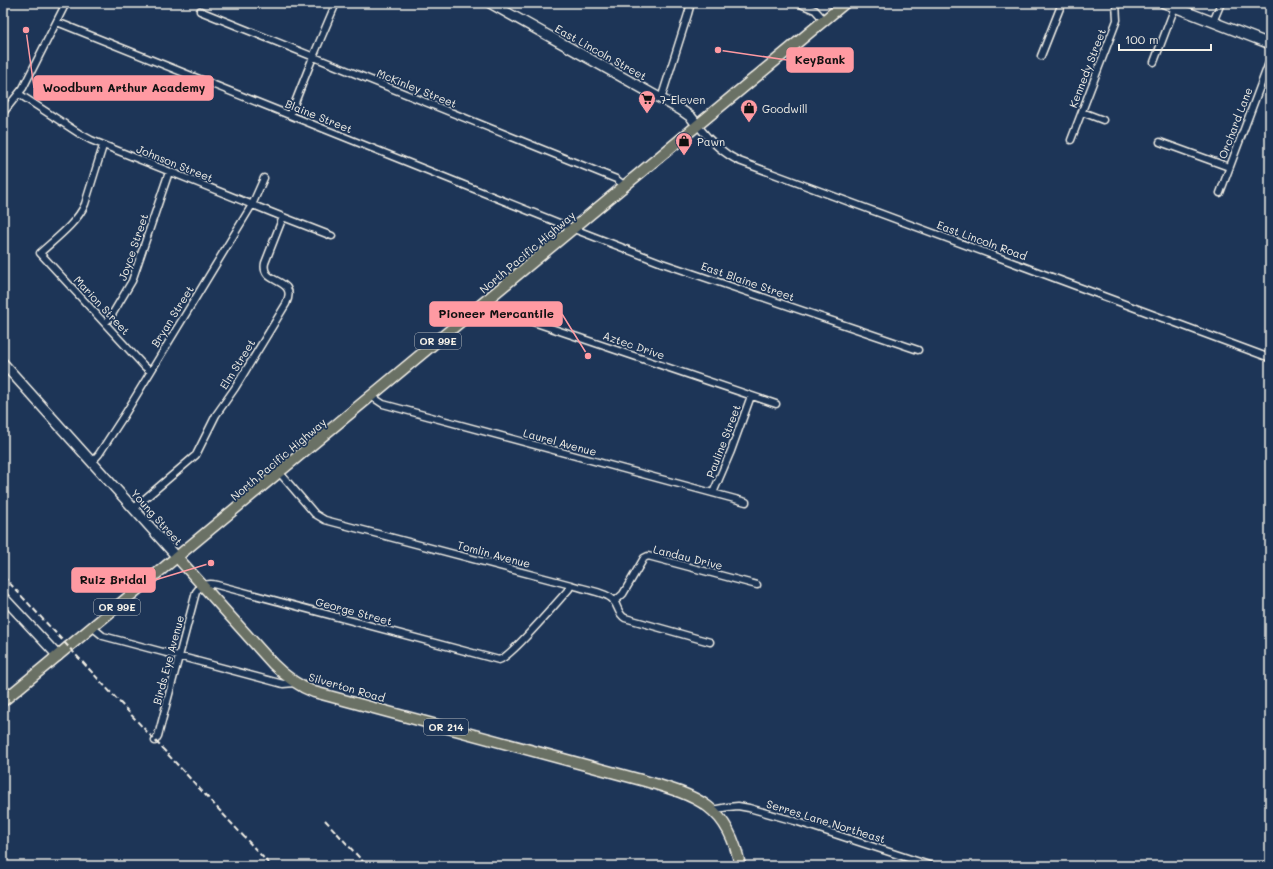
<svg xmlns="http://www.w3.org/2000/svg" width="1273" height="869" viewBox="0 0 1273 869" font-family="Mali,sans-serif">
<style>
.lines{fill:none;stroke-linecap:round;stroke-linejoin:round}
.street-casing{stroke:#f4f1e8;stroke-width:9}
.secondary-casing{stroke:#f4f1e8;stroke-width:12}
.primary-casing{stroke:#f4f1e8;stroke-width:13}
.street{stroke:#1d3557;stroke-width:6}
.secondary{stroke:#1d3557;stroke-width:9}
.primary{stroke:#6b7165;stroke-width:10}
.rail{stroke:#f4f1e8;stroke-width:2;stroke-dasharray:6 3;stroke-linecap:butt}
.labels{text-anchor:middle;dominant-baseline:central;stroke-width:3.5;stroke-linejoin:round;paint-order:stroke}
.shield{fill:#1d3557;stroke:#b4b9bc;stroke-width:1}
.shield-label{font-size:10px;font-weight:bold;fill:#f4f1e8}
.street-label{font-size:11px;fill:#f4f1e8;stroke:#1d3557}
.poi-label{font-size:11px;fill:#f4f1e8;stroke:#1d3557;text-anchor:start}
.leader{fill:none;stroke:#ff9aa2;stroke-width:1.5}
.callout-dot{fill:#ff9aa2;stroke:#1d3557;stroke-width:1.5}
.callout{fill:#ff9aa2;stroke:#ff9aa2;stroke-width:1.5}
.callout-label{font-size:12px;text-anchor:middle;font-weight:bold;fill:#111}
</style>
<rect width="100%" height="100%" fill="#1d3557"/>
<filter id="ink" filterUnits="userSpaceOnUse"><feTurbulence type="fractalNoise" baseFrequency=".025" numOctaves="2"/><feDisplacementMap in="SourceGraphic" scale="8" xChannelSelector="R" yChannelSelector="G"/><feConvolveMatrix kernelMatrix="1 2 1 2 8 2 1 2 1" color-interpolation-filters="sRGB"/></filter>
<g filter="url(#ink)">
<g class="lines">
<defs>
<path id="street" d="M798,3L815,10L824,20
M200,11L616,179L625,186
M57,22L574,229L662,263L918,350
M1213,22L1221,3
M1041,56L1062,3
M1154,62L1175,7
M19,94L80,134L91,140L283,217L332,236
M661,99L688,14L691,3
M1082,112L1103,120
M3,113L23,88L66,3
M290,115L313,57L336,3
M698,126C710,141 722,153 739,161L1270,358
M1071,140L1117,20L1116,3
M1160,142L1229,167
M103,146L85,204C78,222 54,240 40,253L144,366L150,371
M1220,193L1270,60
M488,300L500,309L536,323L776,404
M105,323L110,318L132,281L169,172
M371,396L383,404L746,502
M92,462L99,454L125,414L252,205L264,178
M279,472L315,514L325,520L571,585C580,588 604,592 611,598C618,603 617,614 625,618L710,642
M713,493L731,451L751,396
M134,508L196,455L216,415L235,388L286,304C299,276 260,286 265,263L283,217
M614,602L623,594L644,558L648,556L757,585
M92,627L103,636L283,684L295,683
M155,741L158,736L196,592C201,584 209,583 217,585L499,660C511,657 557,602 569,589L571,585
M712,810L728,807L738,806L749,808L795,821L932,866"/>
<path id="secondary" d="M490,3L681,110L691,117L698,126
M1164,3L1270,44
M3,363L177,557
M3,597L58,656"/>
<path id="primary" d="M177,557L273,664C285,676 298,686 314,692L645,781C697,796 729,806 740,866
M3,701L845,3"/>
</defs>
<use href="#street" class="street-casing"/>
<use href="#secondary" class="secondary-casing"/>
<use href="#primary" class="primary-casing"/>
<use href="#street" class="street"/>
<use href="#secondary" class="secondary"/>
<use href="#primary" class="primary"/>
<path class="rail" d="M3,576L271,866
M325,820L367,866"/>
</g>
</g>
<defs>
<symbol id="supermarket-pin" viewBox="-11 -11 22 30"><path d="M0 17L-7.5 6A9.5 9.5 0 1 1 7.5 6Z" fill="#ff9aa2" stroke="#1d3557"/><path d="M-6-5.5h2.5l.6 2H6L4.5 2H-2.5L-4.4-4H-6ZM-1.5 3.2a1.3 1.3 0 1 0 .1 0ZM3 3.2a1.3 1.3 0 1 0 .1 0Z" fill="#111"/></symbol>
<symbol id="shop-pin" viewBox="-11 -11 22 30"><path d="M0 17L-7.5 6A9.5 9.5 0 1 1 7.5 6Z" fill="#ff9aa2" stroke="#1d3557"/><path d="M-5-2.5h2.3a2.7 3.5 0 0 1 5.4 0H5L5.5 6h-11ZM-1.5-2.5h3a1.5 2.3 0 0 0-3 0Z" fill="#111"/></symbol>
</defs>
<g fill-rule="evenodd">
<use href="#supermarket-pin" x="637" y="89" width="20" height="27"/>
<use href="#shop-pin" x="739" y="98" width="20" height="27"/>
<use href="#shop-pin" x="674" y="131" width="20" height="27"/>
</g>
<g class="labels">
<g class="shield">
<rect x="415" y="333" width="46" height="16" rx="3"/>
<rect x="94" y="599" width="46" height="16" rx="3"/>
<rect x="424" y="719" width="44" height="16" rx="3"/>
</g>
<g class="shield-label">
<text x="438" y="341">OR 99E</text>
<text x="117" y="607">OR 99E</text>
<text x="446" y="727">OR 214</text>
</g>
<g class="street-label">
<text transform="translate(601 52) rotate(29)">East Lincoln Street</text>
<text transform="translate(1087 68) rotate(-69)">Kennedy Street</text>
<text transform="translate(417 88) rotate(22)">McKinley Street</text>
<text transform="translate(319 116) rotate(22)">Blaine Street</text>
<text transform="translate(1235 123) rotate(-69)">Orchard Lane</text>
<text transform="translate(175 163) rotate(22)">Johnson Street</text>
<text transform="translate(982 240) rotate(20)">East Lincoln Road</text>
<text transform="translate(133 247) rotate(-71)">Joyce Street</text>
<text transform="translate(527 252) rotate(-40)">North Pacific Highway</text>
<text transform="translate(748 281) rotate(19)">East Blaine Street</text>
<text transform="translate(102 305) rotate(47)">Marion Street</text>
<text transform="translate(172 316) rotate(-58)">Bryan Street</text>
<text transform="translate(634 345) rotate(19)">Aztec Drive</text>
<text transform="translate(237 364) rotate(-58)">Elm Street</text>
<text transform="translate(723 441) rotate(-69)">Pauline Street</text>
<text transform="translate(560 442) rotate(15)">Laurel Avenue</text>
<text transform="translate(278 459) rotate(-40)">North Pacific Highway</text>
<text transform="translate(157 517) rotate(48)">Young Street</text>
<text transform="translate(494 554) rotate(15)">Tomlin Avenue</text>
<text transform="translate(688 557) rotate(14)">Landau Drive</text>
<text transform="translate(354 611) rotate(15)">George Street</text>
<text transform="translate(168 660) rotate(-75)">Birds Eye Avenue</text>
<text transform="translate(347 687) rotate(16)">Silverton Road</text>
<text transform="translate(826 821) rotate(17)">Serres Lane Northeast</text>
</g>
<g class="poi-label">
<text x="660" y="99">7-Eleven</text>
<text x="762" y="108">Goodwill</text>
<text x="697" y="141">Pawn</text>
</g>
</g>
<path class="leader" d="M718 50L787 60M26 30L34 88M588 356L562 314M211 563L155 580"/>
<g class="callout-dot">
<circle cx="718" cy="50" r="4"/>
<circle cx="26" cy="30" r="4"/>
<circle cx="588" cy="356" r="4"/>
<circle cx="211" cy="563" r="4"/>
</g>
<g class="callout">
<rect x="787" y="48" width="66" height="24" rx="4"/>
<rect x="34" y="76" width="179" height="24" rx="4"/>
<rect x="430" y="302" width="132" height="24" rx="4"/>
<rect x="72" y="568" width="83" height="24" rx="4"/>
</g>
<g class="callout-label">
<text x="820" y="64">KeyBank</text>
<text x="124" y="92">Woodburn Arthur Academy</text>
<text x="496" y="318">Pioneer Mercantile</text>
<text x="113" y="584">Ruiz Bridal</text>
</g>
<rect width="1273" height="869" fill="none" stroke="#1d3557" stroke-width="16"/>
<rect x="8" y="8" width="1257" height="853" fill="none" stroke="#f4f1e8" stroke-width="1.5" filter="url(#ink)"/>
<path d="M1119 44v6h92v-6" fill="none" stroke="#f4f1e8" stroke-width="2"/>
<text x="1125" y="44" font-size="12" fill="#f4f1e8" stroke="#1d3557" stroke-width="3" paint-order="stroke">100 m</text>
</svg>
